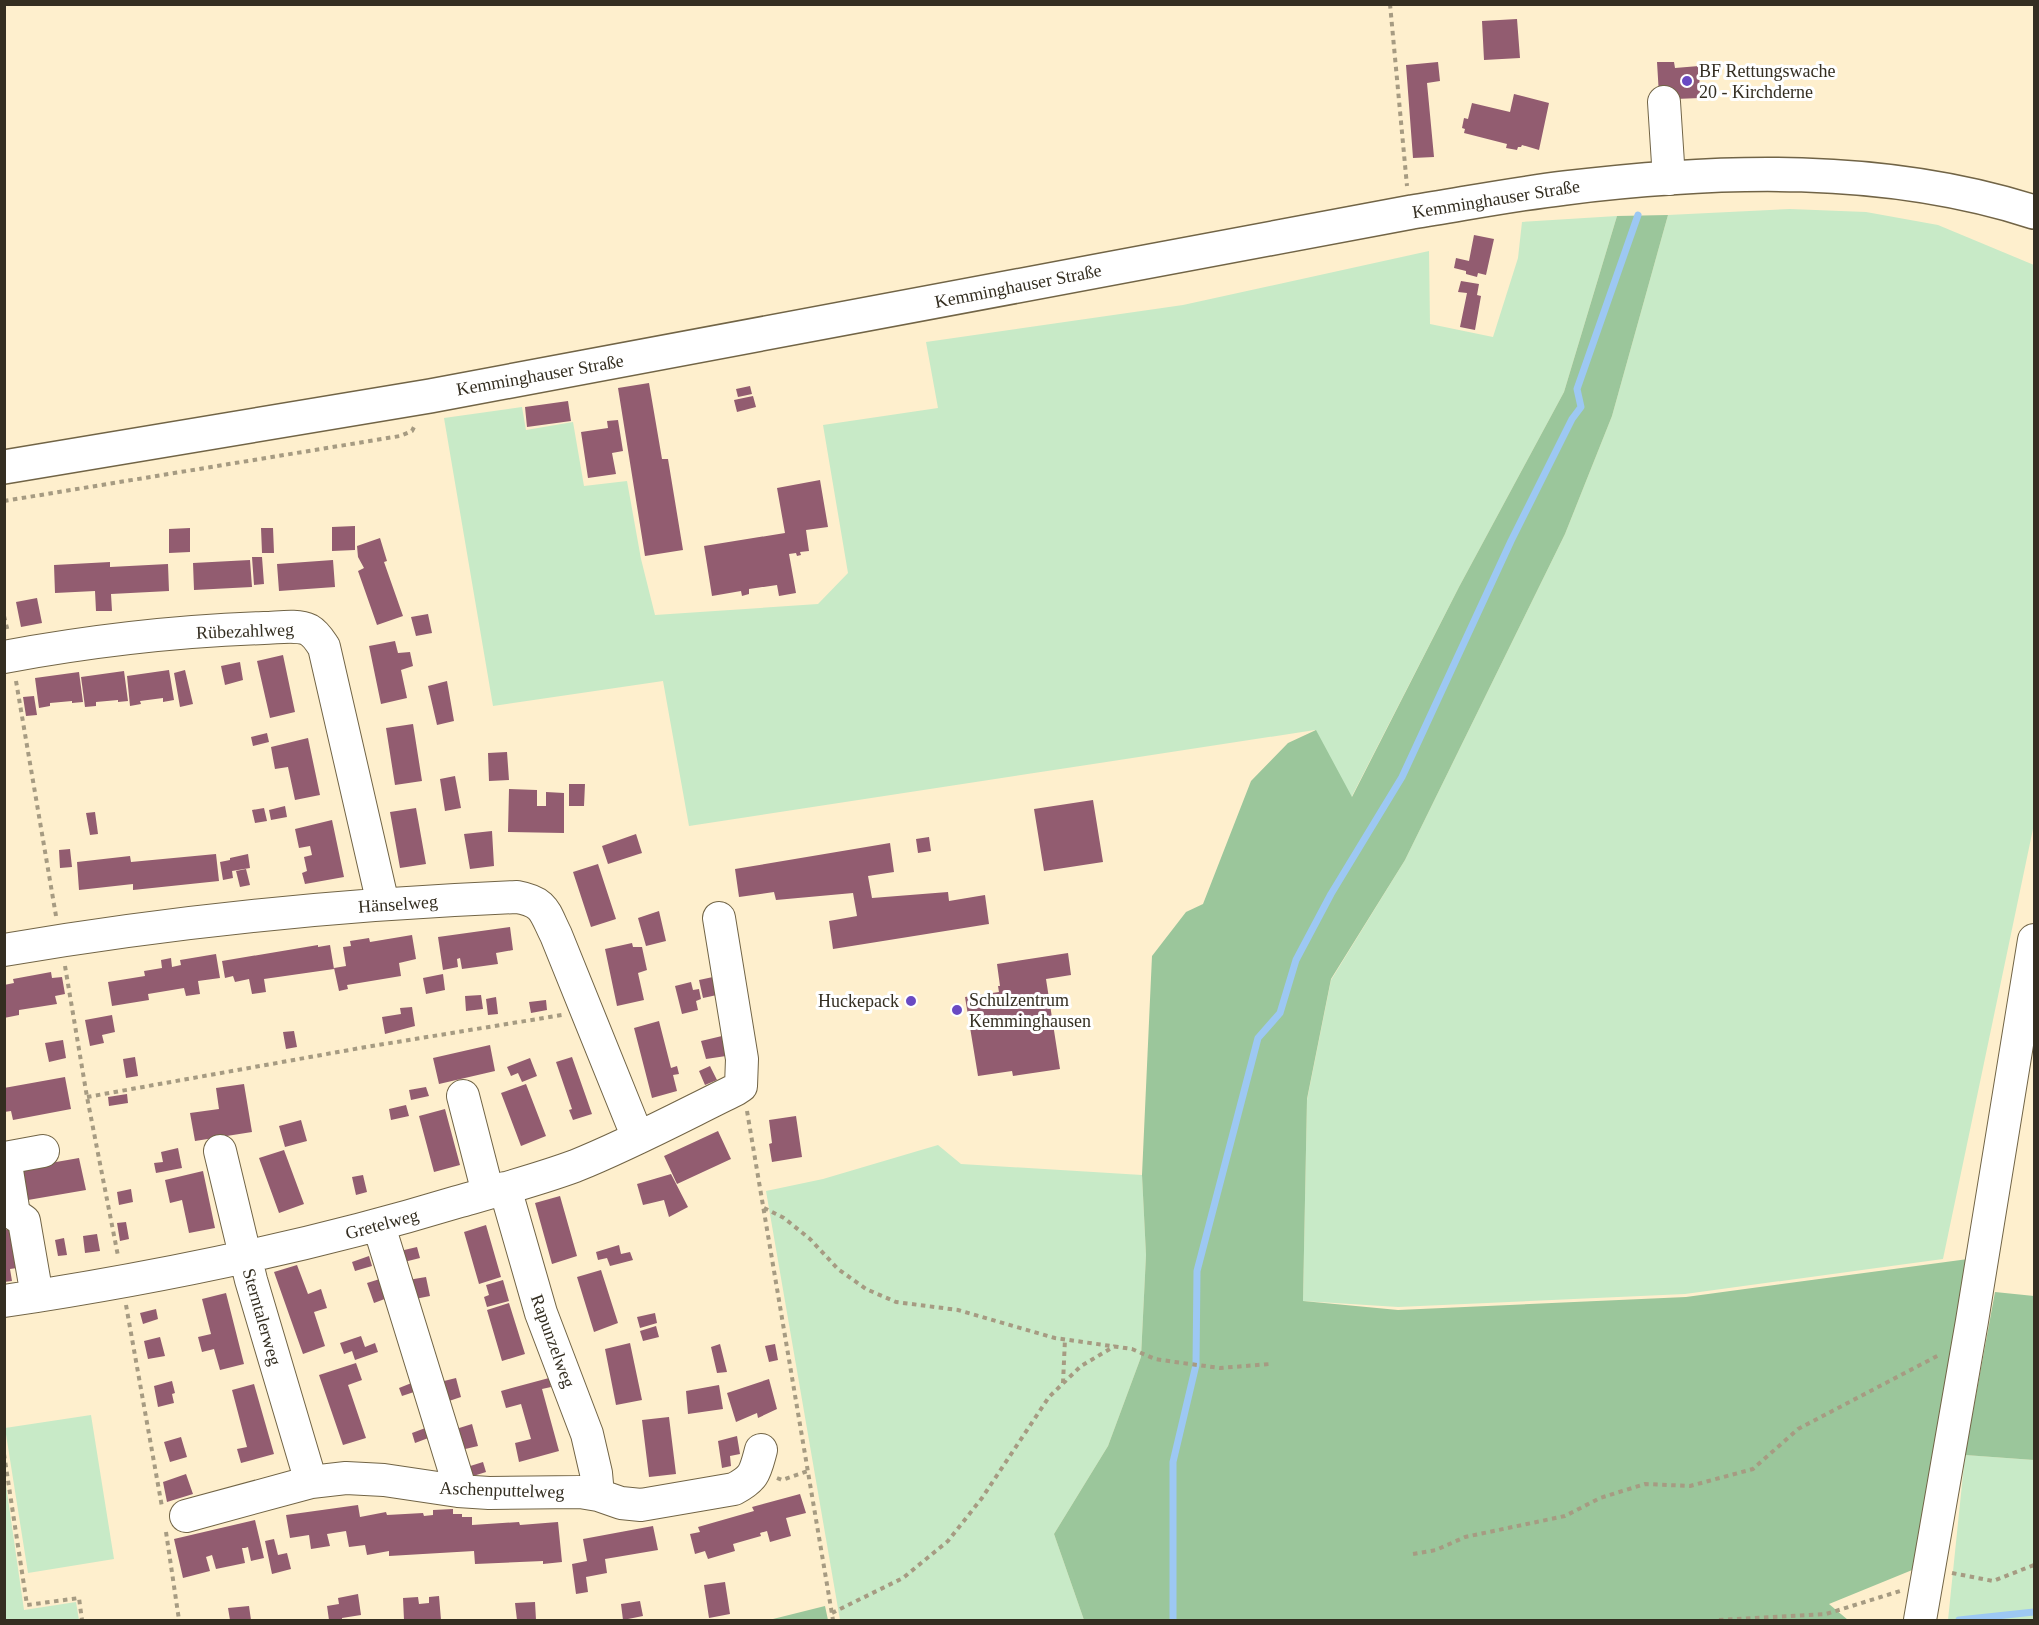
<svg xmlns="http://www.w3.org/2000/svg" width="2039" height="1625" viewBox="0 0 2039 1625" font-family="Georgia,serif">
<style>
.green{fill:#c8eac7}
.forest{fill:#9bc69b}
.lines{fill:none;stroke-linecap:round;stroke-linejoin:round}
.stream{stroke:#9dc8f3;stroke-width:7}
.building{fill:#925c70}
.minor-casing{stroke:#716446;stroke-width:34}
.major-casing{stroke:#716446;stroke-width:36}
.path{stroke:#a69b82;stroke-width:4;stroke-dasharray:4.5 4.5;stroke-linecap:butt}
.minor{stroke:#fff;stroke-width:32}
.major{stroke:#fff;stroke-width:33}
.poi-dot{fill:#694ac3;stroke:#fff;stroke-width:2}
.labels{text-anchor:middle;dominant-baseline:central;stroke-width:6;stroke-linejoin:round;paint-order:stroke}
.poi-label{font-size:18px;fill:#342e21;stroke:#fff;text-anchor:start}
.street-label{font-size:18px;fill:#342e21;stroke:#fff}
</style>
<rect width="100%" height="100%" fill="#feefcd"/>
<path class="green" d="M1790,209L1866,212L1938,225L2034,265V824L1943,1259L1685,1294L1398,1307L1303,1301L1307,1100L1331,980L1405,860L1565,534L1612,416L1668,215Z
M1617,216L1564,392L1459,587L1351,798L1315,730L689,826L663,681L493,706L444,418L522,407L526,430L573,422L584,486L627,481L641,559L655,615L818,604L848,573L823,425L938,408L926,342L1183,305L1429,251L1430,324L1493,337L1518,258L1522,222Z
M938,1145L961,1164L1142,1175L1146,1255L1141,1357L1108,1446L1054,1534L1084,1620H840L766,1191L823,1179Z
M91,1415L114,1559L28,1573L5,1428Z
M1965,1455L2034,1460V1620H1948Z
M5,1478L24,1610L76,1602L79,1620H5Z"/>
<path class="forest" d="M1668,215L1612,416L1565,534L1405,860L1331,979L1307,1099L1303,1301L1398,1310L1686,1297L1968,1259L1922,1566L1829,1604L1848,1620H1084L1054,1534L1108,1446L1141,1357L1146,1255L1142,1175L1152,956L1186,912L1203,904L1251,781L1288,743L1316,730L1352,797L1459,587L1564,392L1617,216Z
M1995,1292L2034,1296V1460L1965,1455Z
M825,1606L828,1620H769Z"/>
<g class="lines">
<path class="stream" d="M1173,1620V1462L1196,1365L1197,1271L1258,1038L1280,1013L1296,960L1331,894L1402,777L1511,541L1572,419L1581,407L1577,389L1638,215
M1959,1620L2034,1612"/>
</g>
<path class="building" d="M1517,19L1520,58L1484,60L1482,21Z
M1438,62L1440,81L1427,83L1434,157L1413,158L1406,65Z
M1657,62H1674L1675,68L1699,66L1700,98L1675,99L1659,95Z
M1514,94L1549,103L1539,150L1522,145L1521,147H1518L1517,150L1506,148L1507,144L1464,133L1465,129L1462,128L1464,118L1468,119L1472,103L1510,112Z
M1474,235L1494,239L1486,275L1478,273L1477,277L1466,274V271L1454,268L1456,258L1469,261Z
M1461,281L1479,284L1477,295L1481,296L1475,330L1460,327L1467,293L1458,292Z
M649,383L662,459H668L683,550L645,556L618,388Z
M750,386L752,394L738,397L736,389Z
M753,396L756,407L737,412L734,400Z
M568,401L571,421L527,427L525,407Z
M618,420L623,451L612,453L616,474L588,478L581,432L608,428L607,421Z
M820,480L828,527L806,530L809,551L800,552L801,555L797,556L796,553L789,554L796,593L779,596L777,585L749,589V594L742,596L741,591L712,596L704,546L785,533L777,488Z
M355,526V550L332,551V527Z
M190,528V552L169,553V529Z
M261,528H273L274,553H262Z
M380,538L387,561L384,562L403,616L377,625L358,571L364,568L358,557L357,546Z
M252,557H262L264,584L254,585Z
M250,560L252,587L194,590L193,563Z
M333,560L335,587L279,591L277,564Z
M110,562V567L168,564L169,591L111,594L112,611H96L95,591L55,593L54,565Z
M37,598L42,623L21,627L16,602Z
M428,614L432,633L416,636L411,617Z
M395,641L398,653L410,652L413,666L401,670L407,698L381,704L369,646Z
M283,655L295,712L270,718L257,661Z
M240,662L243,680L225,685L221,666Z
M169,670L174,700L163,702V698L140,701L141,704L130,706L127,676Z
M185,670L193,704L180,707L174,673Z
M124,671L128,701L118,702V700L96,702V706L85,707L81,677Z
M79,672L83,702L72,703V701L50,703V706L39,708L35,678Z
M447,681L454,721L437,725L428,686Z
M34,696L37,715L26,716L23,697Z
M413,724L422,781L395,785L386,728Z
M267,733L269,742L253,746L251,737Z
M308,738L320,795L295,800L288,767L275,769L271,747Z
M507,752L509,780L489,781L488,753Z
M455,776L461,808L445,811L440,779Z
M569,784H585L584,806H569Z
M509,789L537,790V806H546V792L564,793V833L508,832Z
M1093,800L1103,862L1044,871L1034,809Z
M285,806L287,817L271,820L269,810Z
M264,808L267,821L255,823L252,810Z
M416,808L426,864L400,868L390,812Z
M95,812L98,834L90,835L86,813Z
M332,820L344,877L305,884L302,873L307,871L304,857L312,855L310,846L299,848L295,829Z
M492,831L494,866L470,869L464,834Z
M636,834L642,853L608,864L602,846Z
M929,837L931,851L918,853L916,839Z
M890,843L894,872L868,876L872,898L948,892L949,901L985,895L989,924L833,949L829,921L857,916L853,893L776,900L774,892L739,897L735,869Z
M70,849L72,867L60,868L59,850Z
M216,854L219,881L133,890V884L79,890L77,862L130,856L131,862Z
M248,854L250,868L232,871L233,878L223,880L220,862L230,860V858Z
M598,864L616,919L591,927L573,872Z
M246,869L250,885L240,887L236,871Z
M659,911L666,941L646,946L638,918Z
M510,927L513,950L496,953L498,964L462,969L460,958L457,959L458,967L443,970L438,937Z
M412,935L416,959L399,963L401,976L347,985L348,989L339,991L334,968L346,966L343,947L351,946L350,941L369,938L370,942Z
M632,943L633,947H642L647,970L638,973L644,1000L617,1006L605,949Z
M318,945V947L330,945L334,969L264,979L266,992L252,994L249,979L235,982L233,976L225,978L222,961Z
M1068,953L1071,975L1046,979L1060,1069L1013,1076L1012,1071L978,1076L965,997L999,992L998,986H1000L997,964Z
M216,954L220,978L198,981L200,994L186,996L184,988L148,994L149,1000L112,1006L108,982L145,976L144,971L162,968L161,960L171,958L172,967L181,965L180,960Z
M51,972L52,978L62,977L65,994L55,996L57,1004L19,1010V1015L4,1018V985L14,983L13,979Z
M443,974L445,990L426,994L423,978Z
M713,977L717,995L703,998L699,980Z
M691,982L693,990L699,989L701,999L696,1001L698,1010L682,1014L675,986Z
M481,995L483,1009L466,1011L465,996Z
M496,997L498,1014L488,1015L486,999Z
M546,1000L547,1010L531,1013L529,1002Z
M412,1007L415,1026L385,1034L382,1017L401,1014L400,1008Z
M112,1015L115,1032L102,1035L104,1043L90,1046L85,1020Z
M659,1021L671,1068L677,1066L679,1074L673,1075L677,1091L652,1098L634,1028Z
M294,1031L297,1047L286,1049L283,1032Z
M722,1036L726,1056L706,1059L701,1041Z
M63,1040L66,1058L49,1062L45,1043Z
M490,1045L495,1071L439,1084L433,1058Z
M135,1057L138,1076L126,1078L123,1059Z
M572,1057L592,1114L573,1120L569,1110L572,1109L556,1062Z
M530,1058L537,1076L522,1082L518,1073L511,1076L507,1067Z
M710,1066L717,1080L705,1085L699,1071Z
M65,1077L71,1109L13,1120L11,1111L4,1112V1088Z
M244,1084L252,1132L195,1141L190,1113L219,1109L216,1088Z
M526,1084L546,1136L521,1146L501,1093Z
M426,1087L429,1096L411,1100L409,1090Z
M127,1094L128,1103L109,1106L108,1097Z
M406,1105L409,1116L391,1120L389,1109Z
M445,1109L460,1165L434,1172L419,1116Z
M796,1116L802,1157L772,1162L769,1144L772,1143L769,1120Z
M301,1120L307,1141L285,1147L279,1126Z
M718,1131L731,1159L677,1184L664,1156Z
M178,1148L182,1168L156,1173L154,1163L163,1162L161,1152Z
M284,1150L304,1204L279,1213L259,1158Z
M79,1158L86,1190L28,1200L22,1168Z
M203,1171L215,1228L189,1233L182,1200L170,1203L165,1180Z
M671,1174L688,1207L669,1217L664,1200L643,1205L637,1184Z
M363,1175L367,1192L356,1195L352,1177Z
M131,1189L133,1202L119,1205L117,1192Z
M560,1196L577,1256L552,1264L535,1203Z
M126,1222L129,1239L120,1241L117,1223Z
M486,1225L501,1277L479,1284L464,1232Z
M10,1229L17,1268L10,1269L12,1281L4,1282V1230Z
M97,1234L100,1251L85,1253L83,1236Z
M64,1238L67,1255L58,1256L55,1240Z
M619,1245L621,1254L630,1252L633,1260L610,1266L607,1258L598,1260L596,1252Z
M417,1247L420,1258L404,1262L400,1251Z
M369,1256L372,1266L355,1271L352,1262Z
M297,1265L308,1294L321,1289L327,1308L314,1312L325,1346L303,1354L274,1272Z
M601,1270L618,1323L594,1332L577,1277Z
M426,1277L430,1296L415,1299L408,1280Z
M383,1278L390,1297L374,1303L367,1283Z
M503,1280L509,1301L487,1307L484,1297L489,1295L486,1285Z
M226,1293L244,1364L220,1370L214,1349L202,1352L198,1337L211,1334L202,1299Z
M509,1303L525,1354L502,1361L487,1310Z
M156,1309L158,1319L143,1324L140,1313Z
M655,1313L657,1323L640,1328L637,1317Z
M656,1326L659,1337L643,1341L640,1331Z
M361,1336L365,1347L375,1343L378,1352L355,1360L352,1351L344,1354L340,1343Z
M160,1337L165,1356L148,1359L144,1341Z
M630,1343L642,1400L616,1405L605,1349Z
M720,1344L727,1372L717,1373L711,1347Z
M775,1344L778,1360L769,1362L765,1346Z
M356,1363L362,1380L348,1385L366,1438L343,1445L319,1375Z
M456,1378L461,1397L446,1402L440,1382Z
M549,1378L551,1387L542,1389L559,1451L519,1462L515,1443L531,1439L521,1404L506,1408L501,1391Z
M769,1379L777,1409L758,1418L757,1413L736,1422L727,1393Z
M172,1381L175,1393L172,1394L174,1403L158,1407L154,1386Z
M414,1382L417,1391L402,1396L399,1388Z
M254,1384L274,1454L241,1463L237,1449L247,1447L232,1390Z
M719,1385L723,1409L688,1414L686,1391Z
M669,1417L676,1474L649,1477L642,1420Z
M472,1424L478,1446L461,1450L456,1429Z
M428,1427L431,1437L415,1443L412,1433Z
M737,1436L740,1454L730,1456L731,1466L722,1468L718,1441Z
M181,1437L187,1457L170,1462L164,1442Z
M483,1462L486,1472L470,1477L467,1467Z
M186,1474L193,1494L167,1502L163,1482Z
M800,1494L806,1513L786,1518L791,1536L770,1542L767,1531L760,1533L761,1536L733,1544L735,1551L708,1559L705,1551L695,1554L690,1534L700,1532L698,1527L754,1511L752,1507Z
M358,1505L360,1517L386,1512L387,1515L423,1513L424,1516L433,1515V1510L453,1509V1514H462V1517H472V1525L519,1522L520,1525L558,1522L562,1562L543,1564V1561L475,1564L474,1551L389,1556V1551L367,1555L365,1545L349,1547L346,1531L327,1534L330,1546L311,1549L309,1535L290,1538L286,1515Z
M255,1520L264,1558L251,1561L248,1547L245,1548H242L245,1563L216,1569L212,1555L206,1557L210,1571L183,1578L174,1539Z
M653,1526L658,1550L605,1559L607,1573L586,1577L588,1592L576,1594L572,1564L587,1561L583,1539Z
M274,1539L278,1555L287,1553L291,1569L272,1574L265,1541Z
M725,1582L730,1614L709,1618L704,1585Z
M358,1594L361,1615L342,1618V1620H329L327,1606L339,1604L338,1598Z
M439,1596L441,1620H404L403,1598L418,1597L419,1604L429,1603V1597Z
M640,1601L643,1616L623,1620L621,1604Z
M535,1602L536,1620H517L515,1603Z
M249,1606L251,1620H230L228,1608Z"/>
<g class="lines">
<defs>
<path id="minor" d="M1664,102L1669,179
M4,657C90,641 177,631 264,628C277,628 297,624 309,630C316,634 320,641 324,647L383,904
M4,950C174,921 345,904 517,897C545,902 544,911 556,935L638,1138
M463,1096L488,1193
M220,1151L251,1280L311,1482
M505,1188L541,1313L587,1434L596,1473L598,1495
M379,1226L459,1485L458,1491
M37,1296L24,1221L14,1214L5,1158L43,1151
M4,1301C157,1278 309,1247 457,1202C496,1191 537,1180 575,1166C630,1144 682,1116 735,1090L741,1086L742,1059L719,918
M186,1516L311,1482L346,1478L384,1480L458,1491L489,1493L580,1492L598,1495L621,1503L641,1505L734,1489C755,1478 755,1472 761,1450
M1920,1620L1972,1321L2034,940"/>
<path id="major" d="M4,467L430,396L1412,212C1463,204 1514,194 1565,188C1721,169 1884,164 2034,212"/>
</defs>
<use href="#minor" class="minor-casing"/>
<use href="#major" class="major-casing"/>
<path class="path" d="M1390,4L1407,186
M4,501L400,436L412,431L415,425
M4,616L8,632
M16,681L56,916
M65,966L87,1097L118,1256
M87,1097L366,1047L562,1015
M747,1111L833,1620
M764,1208L784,1218L810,1239L838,1269L866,1289L896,1302L958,1310L1055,1338L1132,1349L1155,1359L1175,1362L1220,1368L1270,1364
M126,1305L162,1507
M1063,1383L1065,1339
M4,1454L27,1605L79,1598L82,1620
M777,1478L782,1480L808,1471
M166,1532L179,1620
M1413,1554L1436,1550L1465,1537L1565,1516L1600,1498L1645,1484L1690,1486L1753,1469L1798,1429L1941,1354
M1952,1573L1993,1581L2034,1565
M832,1613L903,1578L948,1541L982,1498L1049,1397L1081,1366L1115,1346
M1719,1620L1826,1614L1900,1591"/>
<use href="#minor" class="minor"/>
<use href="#major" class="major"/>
</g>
<g class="poi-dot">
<circle cx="1687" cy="81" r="6"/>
<circle cx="911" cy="1001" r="6"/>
<circle cx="957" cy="1010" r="6"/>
</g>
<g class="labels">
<g class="poi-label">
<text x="1699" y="71">BF Rettungswache<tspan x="1699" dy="21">20 - Kirchderne</tspan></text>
<text x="969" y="1000">Schulzentrum<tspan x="969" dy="21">Kemminghausen</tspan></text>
<text x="899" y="1001" text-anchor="end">Huckepack</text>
</g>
<g class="street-label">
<text transform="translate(1496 199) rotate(-9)">Kemminghauser Straße</text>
<text transform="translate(1018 286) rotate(-11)">Kemminghauser Straße</text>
<text transform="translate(540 375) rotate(-10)">Kemminghauser Straße</text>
<text transform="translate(245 631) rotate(-2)">Rübezahlweg</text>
<text transform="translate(398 904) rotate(-4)">Hänselweg</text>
<text transform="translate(382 1224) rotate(-15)">Gretelweg</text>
<text transform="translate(262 1317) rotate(74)">Sterntalerweg</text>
<text transform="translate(553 1341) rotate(70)">Rapunzelweg</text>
<text transform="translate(502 1490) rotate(2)">Aschenputtelweg</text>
</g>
</g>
<rect width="2039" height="1625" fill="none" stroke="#342e21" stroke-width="12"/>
</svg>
